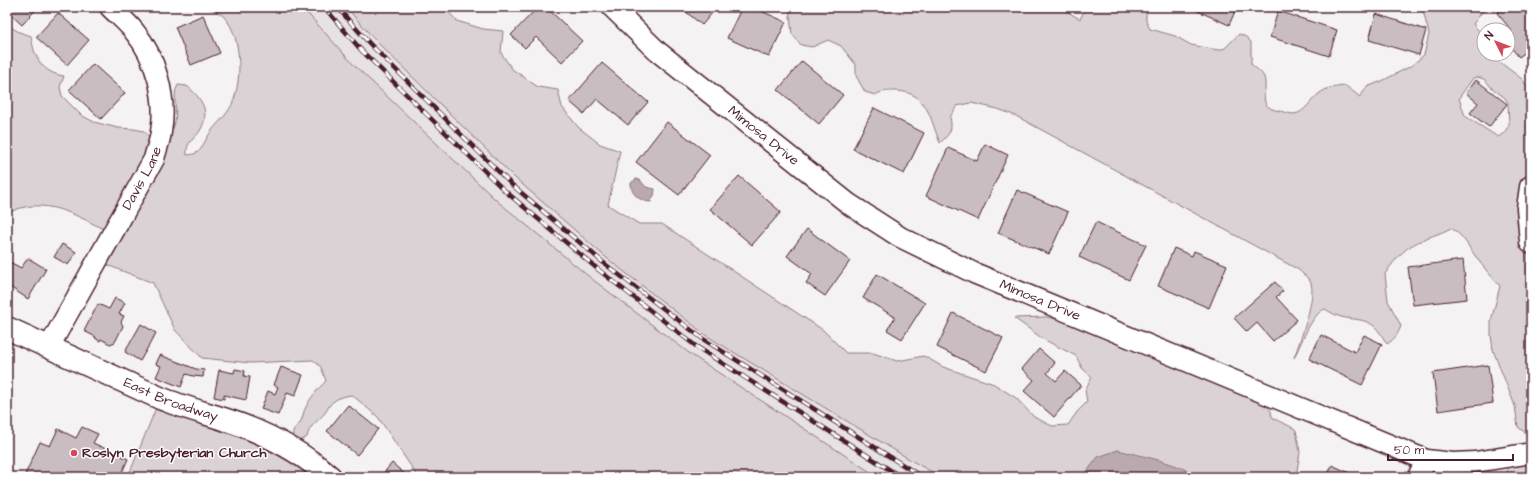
<svg xmlns="http://www.w3.org/2000/svg" width="1538" height="484" viewBox="0 0 1538 484" font-family="'Architects Daughter',sans-serif">
<style>
.built{fill:#e7e2e3}
.green{fill:#dbd2d5;stroke:#927880;fill-rule:evenodd}
.water{fill:#baa9ae;stroke:#8d727a}
.building{fill:#cabdc1;stroke:#4a1f2b}
.lines{fill:none;stroke-linecap:round;stroke-linejoin:round}
.street-casing{stroke:#4a1f2b;stroke-width:23}
.secondary-casing{stroke:#4a1f2b;stroke-width:25}
.street{stroke:#fff;stroke-width:20}
.secondary{stroke:#fff;stroke-width:22}
.rail-casing{stroke:#4a1f2b;stroke-width:4.5}
.rail{stroke:#fff;stroke-width:3;stroke-dasharray:9;stroke-linecap:butt}
.poi-dot{fill:#d1495b;stroke:#fff;stroke-width:1.5}
.labels{text-anchor:middle;dominant-baseline:central;stroke-width:3;stroke-linejoin:round;paint-order:stroke}
.street-label{font-size:14px;fill:#4a1f2b;stroke:#fff}
.poi-label{font-size:14px;font-weight:bold;fill:#4a1f2b;stroke:#fff;text-anchor:start}
</style>
<rect width="100%" height="100%" fill="#f4f2f2"/>
<filter id="ink" filterUnits="userSpaceOnUse"><feTurbulence type="fractalNoise" baseFrequency=".025" numOctaves="2"/><feDisplacementMap in="SourceGraphic" scale="8" xChannelSelector="R" yChannelSelector="G"/><feConvolveMatrix kernelMatrix="1 2 1 2 8 2 1 2 1" color-interpolation-filters="sRGB"/></filter>
<g filter="url(#ink)">
<path class="built" d="M302,7H346L374,39L515,178L707,336L914,462L941,477H878L693,356L592,279L496,200L352,63Z"/>
<path class="green" d="M210,7H302L352,63L496,200L592,279L693,356L878,477H418L378,417L352,395C344,396 335,398 329,406C328,408 326,412 324,414C317,422 309,426 307,437L300,441L294,440C290,428 297,429 301,421C303,417 303,413 305,409C310,398 317,390 326,381L321,367L313,360L250,363L202,358L175,330L153,283L97,261L112,234C86,220 55,201 25,207C19,208 13,211 7,213V25L19,32L31,36C34,57 42,73 64,76L60,87L62,96L81,115L94,122L118,128L134,129L144,131L150,138L168,137C170,133 173,129 174,126C179,112 171,97 178,85L187,86C200,97 211,110 201,129C196,139 185,141 187,155C202,154 201,147 208,136C214,126 223,119 229,110C243,88 243,36 224,17C221,13 215,11 211,9Z
M346,7H444L457,21L483,29L503,31L501,53L512,69L538,87L558,90L562,107L578,127L600,144L620,151L608,205L639,224H662L823,330L846,353H873L897,361L924,356L943,367L994,384L1016,398L1034,417L1052,426L1068,425L1077,412L1087,402L1085,390L1092,377L1082,368L1076,356L1043,339L1014,318L1047,317L1120,333L1265,404L1271,411L1272,417C1280,423 1288,424 1296,430L1300,452L1296,477H941L914,462L707,336L609,260L515,178L374,39Z
M789,7H1059L1080,19L1086,7H1151L1146,12V21L1150,29L1175,36L1191,45L1218,50L1225,48L1239,34L1246,37L1251,42V64C1255,68 1262,72 1264,77C1269,92 1255,106 1279,111C1283,111 1289,114 1294,114C1305,113 1311,99 1320,93C1327,87 1337,87 1346,86L1360,97L1367,87L1382,81L1411,66L1424,55L1429,34L1422,7H1486L1473,24L1484,37V54H1495L1497,60L1522,79L1531,92C1531,123 1532,155 1531,186C1530,225 1523,264 1531,302V437L1518,427L1515,406L1493,350L1491,335V321L1500,286C1492,277 1483,267 1476,257C1468,246 1463,235 1451,228C1440,234 1427,237 1416,243C1402,250 1393,262 1385,274L1388,301L1401,326C1398,334 1395,339 1387,344C1383,338 1380,331 1374,326C1364,318 1353,320 1341,317C1335,315 1330,312 1325,309C1312,313 1300,346 1294,358C1299,343 1318,295 1310,281C1308,277 1302,274 1299,270L1016,116L998,109L971,103L957,106L950,117C953,131 950,133 940,143C930,119 928,92 896,91C887,91 882,91 875,95L865,92L856,76V65L841,46L828,40L812,47L801,45L792,34ZM1477,77L1484,79L1492,88L1505,98L1508,103L1509,125L1504,133L1498,137L1465,116L1459,98L1473,78Z
M160,398L330,477H128Z
M1531,461V477H1509L1507,471L1508,465Z"/>
<path class="water" d="M636,179L640,180L646,187L655,189L654,196L652,198L651,202C641,202 630,194 631,183Z
M1118,450C1141,456 1180,463 1198,477H1086L1085,474L1098,457Z"/>
<path class="building" d="M7,7H38L22,25L7,11Z
M538,7H546L582,41L562,62L536,37L525,48L511,35Z
M680,7H717L702,25Z
M742,7H752L786,22L769,57L727,38Z
M1189,7H1237L1229,25Z
M1505,7H1531V48L1519,57L1508,44V34L1512,31L1497,13Z
M1278,11L1337,30L1329,56L1270,37Z
M58,13L89,40L67,65L36,37Z
M1376,14L1426,30L1419,55L1369,40Z
M203,15L220,53L191,65L175,27Z
M802,61L843,95L819,124L778,90Z
M602,63L648,102L628,125L597,99L584,114L569,101Z
M93,64L125,93L101,119L69,90Z
M1476,80L1507,104L1489,127L1470,113L1478,103L1466,93Z
M874,108L924,133L904,174L853,149Z
M667,122L710,155L679,195L636,162Z
M985,144L1008,155L978,220L926,196L948,148L977,161Z
M739,176L781,212L752,245L710,209Z
M1017,190L1068,212L1049,254L998,233Z
M1096,222L1146,245L1129,280L1079,257Z
M807,229L850,261L825,296L806,283L812,274L787,256Z
M62,244L76,252L68,265L54,257Z
M1174,248L1192,256L1194,251L1227,265L1209,308L1158,286Z
M28,258L46,269L28,299L7,285V263L8,261L21,268Z
M1463,260L1467,299L1413,305L1408,267Z
M877,274L925,303L902,339L887,330L895,317L863,298Z
M1275,282L1283,291L1276,297L1297,320L1273,341L1257,323L1247,332L1234,318Z
M115,298L125,303L119,314L124,316L121,322L123,326L115,342L110,344L101,339L100,341L95,338L96,337L84,331L98,304L109,309Z
M953,313L1003,338L986,371L937,347Z
M141,324L156,333L140,361L125,352Z
M1321,335L1355,352L1364,335L1382,344L1362,385L1309,359Z
M1039,349L1055,363L1047,373L1056,381L1065,371L1081,385L1054,417L1024,391L1034,380L1022,369Z
M160,355L196,369L204,370L203,377L193,376L186,374L181,387L156,377L161,366L156,364Z
M1488,365L1493,403L1438,411L1433,373Z
M281,367L303,375L295,396L287,393L278,415L261,409L268,391L275,394L278,387L274,385Z
M235,369L245,371L244,376L250,377L246,400L224,395V399L214,397L219,370L234,373Z
M348,405L378,429L357,455L327,431Z
M82,427L98,434L93,443L128,459L120,477H24L40,442L50,446L58,429L76,438Z
M392,463L408,477H380Z
M1332,465L1358,477H1327Z"/>
<g class="lines">
<defs>
<g id="street">
<path id="s1" d="M612,7L657,51L849,204L900,237L974,273L1426,460L1453,463L1475,462L1531,453"/>
<path id="s2" d="M49,347L154,159C156,150 160,141 161,132C167,98 156,57 134,31C127,22 118,15 110,7"/>
<path d="M1418,477L1426,460"/>
</g>
<g id="secondary">
<path d="M1531,187L1528,208L1531,242"/>
<path id="s3" d="M7,328L160,398C187,409 214,415 241,425C273,437 305,455 330,477"/>
</g>
</defs>
<use href="#street" class="street-casing"/>
<use href="#secondary" class="secondary-casing"/>
<use href="#street" class="street"/>
<use href="#secondary" class="secondary"/>
<defs>
<path id="rail" d="M324,7L362,51L505,191L600,271L697,347L901,477
M337,7L370,44L511,184L605,264L703,339L922,477"/>
</defs>
<use href="#rail" class="rail-casing"/>
<use href="#rail" class="rail"/>
</g>
</g>
<circle class="poi-dot" cx="74" cy="453" r="4"/>
<g class="labels">
<g class="street-label">
<text stroke="none"><textPath href="#s1" startOffset="199">Mimosa Drive</textPath></text>
<text stroke="none"><textPath href="#s2" startOffset="193">Davis Lane</textPath></text>
<text stroke="none"><textPath href="#s1" startOffset="523">Mimosa Drive</textPath></text>
<text stroke="none"><textPath href="#s3" startOffset="179">East Broadway</textPath></text>
</g>
<g class="poi-label">
<text x="82" y="453">Roslyn Presbyterian Church</text>
</g>
</g>
<rect width="1538" height="484" fill="none" stroke="#fff" stroke-width="24"/>
<rect x="12" y="12" width="1514" height="460" fill="none" stroke="#4a1f2b" stroke-width="1.5" filter="url(#ink)"/>
<g transform="translate(1496 42) rotate(312)"><circle r="19" fill="#ffffff" stroke="#b7a5aa"/>
<path d="M0-3L7 15L0 10L-7 15Z" fill="#d1495b"/>
<text y="-6" font-size="11" font-weight="bold" text-anchor="middle" fill="#4a1f2b">N</text>
</g>
<path d="M1388 454v6h125v-6" fill="none" stroke="#4a1f2b" stroke-width="2"/>
<text x="1394" y="454" font-size="12" fill="#4a1f2b" stroke="#ffffff" stroke-width="3" paint-order="stroke">50 m</text>
</svg>
